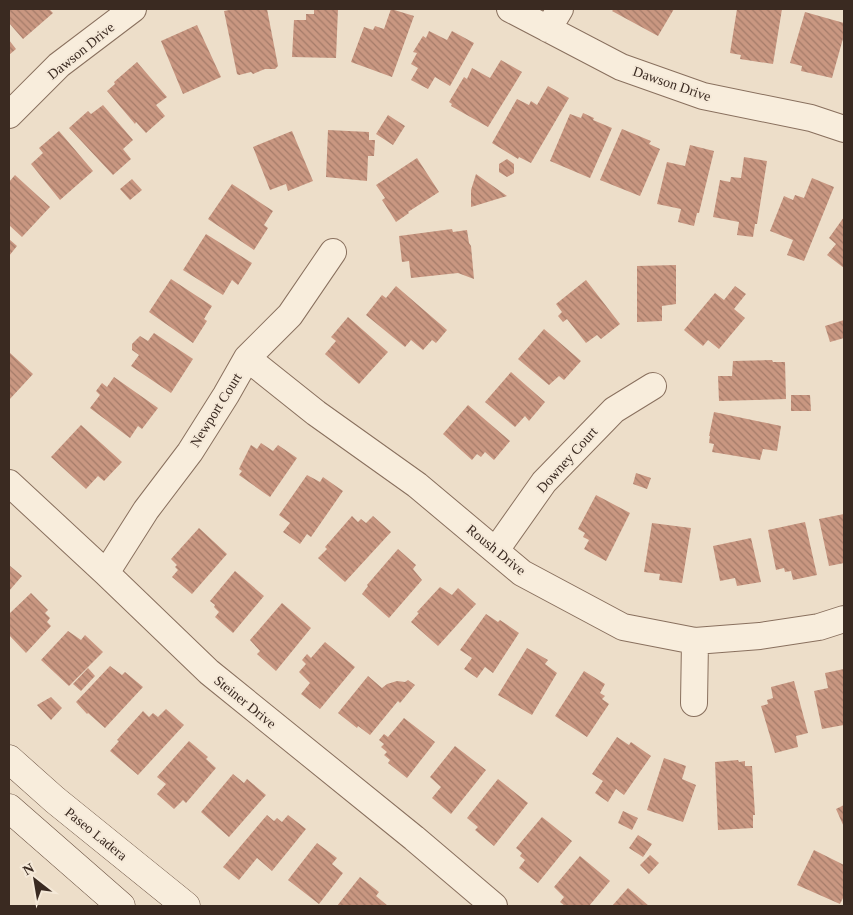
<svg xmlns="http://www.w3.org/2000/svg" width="853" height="915" viewBox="0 0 853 915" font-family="Georgia,serif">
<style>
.building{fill:url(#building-back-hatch)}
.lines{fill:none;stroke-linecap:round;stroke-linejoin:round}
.minor-casing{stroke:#89705e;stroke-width:28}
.secondary-casing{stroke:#6b5241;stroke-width:29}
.minor{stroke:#f8eddc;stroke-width:26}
.secondary{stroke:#f8eddc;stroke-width:28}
.labels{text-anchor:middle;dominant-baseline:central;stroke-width:4;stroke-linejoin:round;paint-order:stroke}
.street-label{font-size:14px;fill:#3a2a21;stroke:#f5e9d8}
</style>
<defs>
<pattern id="building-back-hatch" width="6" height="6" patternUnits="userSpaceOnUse" patternTransform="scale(1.25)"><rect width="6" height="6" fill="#c99781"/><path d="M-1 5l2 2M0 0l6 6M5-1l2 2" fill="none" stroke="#a47b69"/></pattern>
</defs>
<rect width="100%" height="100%" fill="#eddec9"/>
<path class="building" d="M9,9H49L53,13L23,39L9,23Z
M235,9H267L278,66L275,69H265L253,74L251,72L239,75L237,74L224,11Z
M314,9H338L336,58L292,57L294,20H306V14H314Z
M391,9L414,16L392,77L351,62L364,27L373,30L375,26L384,29Z
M614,9H674L658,36L612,11Z
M737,9H782L773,64L740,59L741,55L730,53Z
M805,12L844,23V35L832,78L801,71L802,66L790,63Z
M197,25L221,77L183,94L161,41Z
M429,31L447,40L452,31L474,43L450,86L435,77L428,89L411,80L418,68L411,64L417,53L413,52L423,36L426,38Z
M9,40L16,49L9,55Z
M501,60L522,72L488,127L451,106L452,104L449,102L464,77L467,79L472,68L490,78Z
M137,62L167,97L156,105L165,116L146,133L136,122L135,124L107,91L115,84L114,82Z
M548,86L569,98L531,163L519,157L518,159L492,143L517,99L529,105L531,101L537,105Z
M103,105L133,140L123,149L131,159L113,175L69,128L88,111L91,114Z
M583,113L594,118L593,120L612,128L590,178L550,161L570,114L581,118Z
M388,115L405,126L393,145L376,134Z
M622,129L651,141L649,144L660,149L640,196L600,180Z
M328,130L369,132V140H375L374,156H368L367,181L326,177Z
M59,131L93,171L60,200L31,164L43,153L39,148Z
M292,131L313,181L288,191L286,184L270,190L253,147Z
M690,145L714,151L699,213H697L694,226L678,222L681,209L657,204L667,162L685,166Z
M744,157L767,161L757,224H755L753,237L737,235L739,222L713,217L720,180L730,182L731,177L741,178Z
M417,158L439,192L408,212L409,213L396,222L382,200L385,198L376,185Z
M507,159L514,164V173L507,177L499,172V164Z
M476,174L507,196L471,207V190Z
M15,175L50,207L22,237L9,225V182Z
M812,178L834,187L804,261L787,255L793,240L770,231L784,196L793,200L795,195L804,198Z
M132,179L142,190L130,200L120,189Z
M232,184L273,211L264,225L268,228L254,250L208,219Z
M844,217V268L827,255L836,244L829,238Z
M452,229L453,232L467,230L469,243L471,246L474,279L458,273L411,278L409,261L402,262L399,236Z
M206,234L252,263L238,285L232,280L223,295L183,270Z
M9,239L17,246L9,256Z
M676,265V304L662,306V321L637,322V266Z
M171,279L212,306L204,319L207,321L193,343L149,312Z
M586,280L620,324L601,339L597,335L586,343L567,319L563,322L558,316L562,312L556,304Z
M396,286L447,330L436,343L432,340L423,350L411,340L405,347L366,315L382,295L386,298Z
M735,286L746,294L734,309L745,318L719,349L708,340L703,346L684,330L715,293L724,300Z
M348,317L388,352L359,384L325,354L336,341L331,337Z
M844,320V338L830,342L825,326Z
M544,329L581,361L564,380L559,376L549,385L518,359Z
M154,333L193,359L171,393L131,366L139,355L132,350V344L140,336L148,341Z
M9,352L33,374L9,400Z
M772,360L773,362H785L786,399L719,401L718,376H732L733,361Z
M511,372L545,402L529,421L525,416L515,427L485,402Z
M114,377L158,408L142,429L138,426L130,438L90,408L100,395L96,391L102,383L107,387Z
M791,395H810L811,411H791Z
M468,405L510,441L494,460L485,452L481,457L477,454L472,460L443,434Z
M714,412L781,426L777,451L763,449L760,460L712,452L714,444L709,443L710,436H709Z
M81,425L122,462L104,481L98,476L86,489L51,457Z
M261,443L273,451L278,445L297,458L270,497L239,475L242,471L239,469L251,445L257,449Z
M636,473L651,478L647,489L633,484Z
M307,475L320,482L323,477L343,491L311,537L307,534L300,544L283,532L290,523L279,515Z
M596,495L630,513L606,561L584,549L589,540L583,537L585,533L578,529Z
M844,514V563L829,566L819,519Z
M352,516L358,522L361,519L366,523L373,516L391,532L345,582L318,558L327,549L325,547Z
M805,522L817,575L793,580L791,571L785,572L784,568L776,570L768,530Z
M652,523L691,528L682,583L659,580L660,574L644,572Z
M199,528L227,554L192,594L172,577L178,570L175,567L177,565L171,559Z
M751,538L761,582L737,586L735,578L720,581L713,546Z
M398,549L416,565L413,569L422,580L389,618L362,594L368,586L367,585Z
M9,565L22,576L9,591Z
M235,571L264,596L233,633L215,617L219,612L214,607L215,605L210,601Z
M440,587L452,595L458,588L476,604L438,646L411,622L419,613L417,612Z
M31,593L48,610L45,613L50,618L47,622L51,626L26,653L9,635V614Z
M282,603L311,628L276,671L257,654L260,651L250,640Z
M486,614L498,622L500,620L519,633L493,673L485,667L477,678L464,669L472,658L460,650Z
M68,631L81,640L85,635L103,652L69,686L41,660Z
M325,642L355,667L320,709L301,694L310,683L299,672L306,664L302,660L307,654L311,658Z
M527,648L548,660L545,664L557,673L532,715L498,695Z
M110,666L122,675L125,672L143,687L105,728L88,713L87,714L76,702Z
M88,668L95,676L81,691L73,684Z
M844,669V725L822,729L814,691L828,688L825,673Z
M584,671L605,684L600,693L605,696L602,699L609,704L587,737L555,716Z
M368,676L382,688L387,684L397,681L405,682L408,680L415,685L400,703L398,701L370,735L358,726L357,728L338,713Z
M794,681L808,733L796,736L798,747L775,753L761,706L768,704L767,700L773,698L771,687Z
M51,697L62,708L51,720L37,705Z
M166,709L184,725L138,775L110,751L119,741L117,740L143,711L149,717L153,713L158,717Z
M404,718L435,742L407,778L388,763L390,760L384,755L387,752L381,747L384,744L379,740L384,734L388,737Z
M617,737L629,745L631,742L651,756L624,795L616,789L608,802L595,793L603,781L592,774Z
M189,741L208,757L206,759L216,768L186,803L183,800L174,809L157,794L166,784L157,777Z
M455,746L486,770L451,814L432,798L441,787L430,777Z
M664,758L686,766L682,779L696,785L683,822L647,810Z
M738,760L739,762L745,761V766H752L755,815H753V828L718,830L715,762Z
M233,774L244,783L247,779L266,795L229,837L201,812Z
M498,779L528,803L494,846L475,830L478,827L467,818Z
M844,805V827L836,809Z
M623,811L638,818L632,830L618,823Z
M267,815L274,821L277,818L282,822L288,815L306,829L272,871L257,858L239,880L223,867Z
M542,817L572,841L538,883L519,868L525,860L520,856L522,853L516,848Z
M638,835L652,844L643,857L629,848Z
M317,843L337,858L332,864L343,873L319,904L288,880Z
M814,850L844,865V896L840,904L797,885Z
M650,855L659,863L649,874L640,865Z
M580,856L610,881L589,906H565L560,902L564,897L554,887Z
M360,877L379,892L376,896L388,906H337Z
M628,888L649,906H612Z"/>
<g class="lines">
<defs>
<path id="minor" d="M510,9L621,67L703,96L811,118L844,129
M548,29L560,9
M9,115L59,65L133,9
M247,358L316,413L417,485L522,573L623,627L695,641L760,636L819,627L844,619
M9,483L106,573L209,672L414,838L494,906
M496,550L544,482L614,410L653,386
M106,573L146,510L190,452L226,395L247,358L290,315L333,252
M694,703L695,641"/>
<path id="secondary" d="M9,759L55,800L186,906
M9,808L121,906"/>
</defs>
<use href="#minor" class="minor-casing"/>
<use href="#secondary" class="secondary-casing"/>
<use href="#minor" class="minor"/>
<use href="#secondary" class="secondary"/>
</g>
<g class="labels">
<g class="street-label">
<text transform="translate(81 51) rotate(-39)">Dawson Drive</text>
<text transform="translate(672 84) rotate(19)">Dawson Drive</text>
<text transform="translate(216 410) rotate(-58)">Newport Court</text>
<text transform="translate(567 460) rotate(-48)">Downey Court</text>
<text transform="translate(496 550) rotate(39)">Roush Drive</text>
<text transform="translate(245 702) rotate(39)">Steiner Drive</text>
<text transform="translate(96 834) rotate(39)">Paseo Ladera</text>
</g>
</g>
<rect width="853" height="915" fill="none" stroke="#3a2a21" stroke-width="20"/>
<g transform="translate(35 880) rotate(329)" stroke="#f5e9d8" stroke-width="4" paint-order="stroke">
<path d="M0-4L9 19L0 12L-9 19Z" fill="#3a2a21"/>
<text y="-8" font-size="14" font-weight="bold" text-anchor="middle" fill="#3a2a21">N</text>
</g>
</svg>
